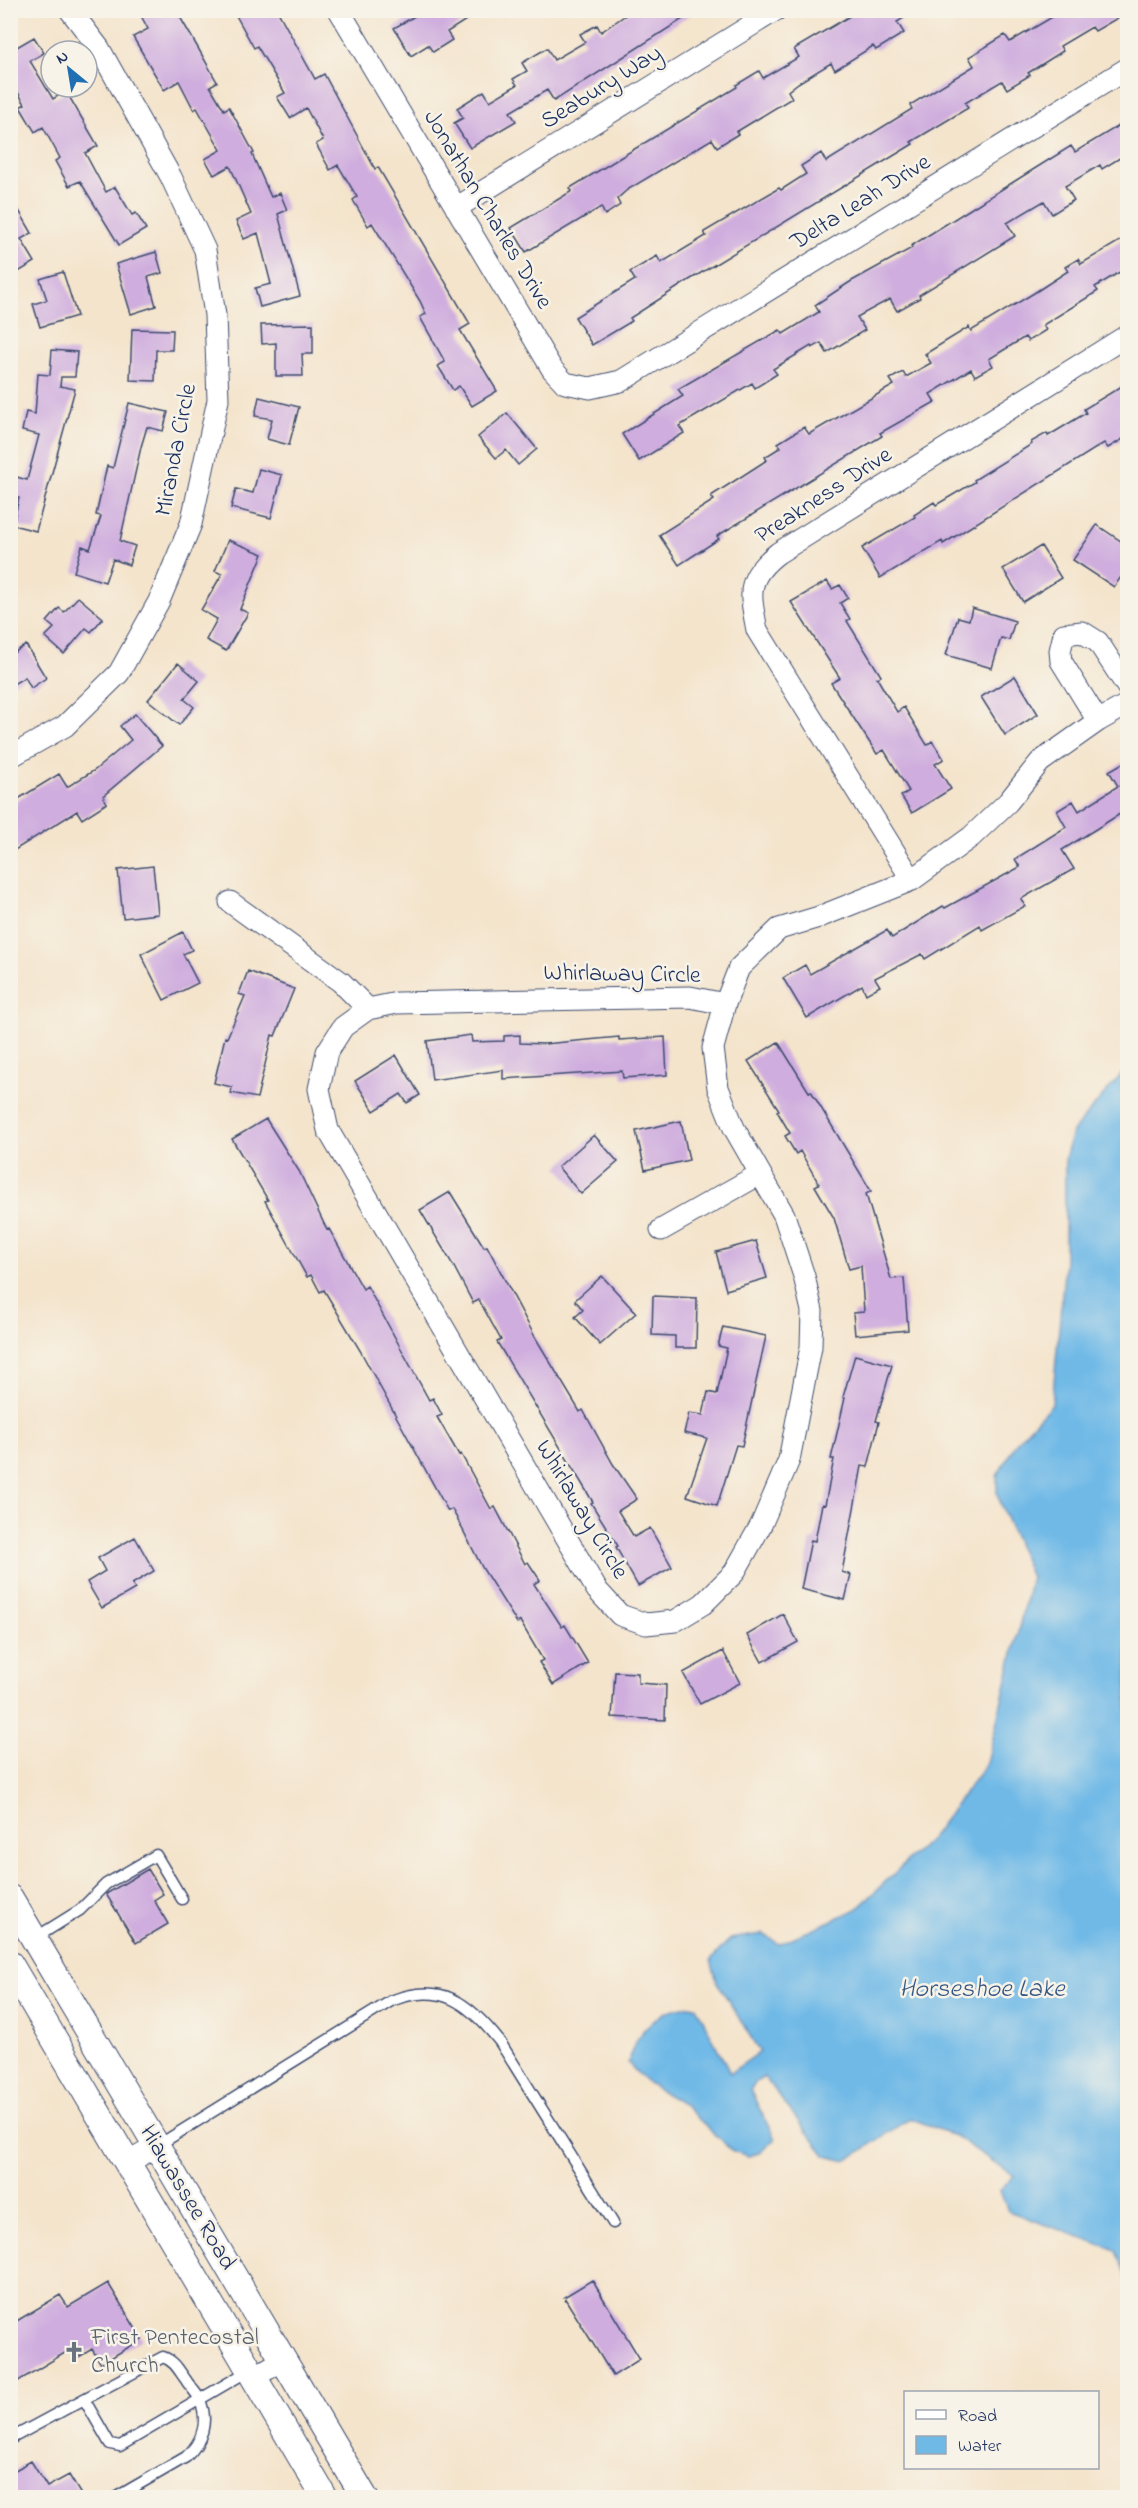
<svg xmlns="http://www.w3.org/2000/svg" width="1138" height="2508" viewBox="0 0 1138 2508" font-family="'Indie Flower',sans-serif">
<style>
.water{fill:#6fb9e7;stroke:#4574a2;stroke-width:1.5}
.building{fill:#cfadde}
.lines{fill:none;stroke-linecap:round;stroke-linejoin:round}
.service-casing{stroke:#3c4a6e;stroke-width:13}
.minor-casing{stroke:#3c4a6e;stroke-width:23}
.tertiary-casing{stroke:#3c4a6e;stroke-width:28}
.service{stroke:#fff;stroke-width:10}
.minor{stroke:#fff;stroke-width:21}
.tertiary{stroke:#fff;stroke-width:26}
.labels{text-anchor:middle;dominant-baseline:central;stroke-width:5;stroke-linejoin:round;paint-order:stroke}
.street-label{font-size:24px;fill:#1b2f5e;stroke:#f7f3e8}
.worship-label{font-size:24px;fill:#5b616d;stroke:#f7f3e8;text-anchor:start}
.water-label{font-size:26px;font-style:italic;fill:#345887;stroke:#f7f3e8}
</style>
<rect width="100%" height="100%" fill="#f7f3e8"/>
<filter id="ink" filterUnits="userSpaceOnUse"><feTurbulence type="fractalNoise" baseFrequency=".0167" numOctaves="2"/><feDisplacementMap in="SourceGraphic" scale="12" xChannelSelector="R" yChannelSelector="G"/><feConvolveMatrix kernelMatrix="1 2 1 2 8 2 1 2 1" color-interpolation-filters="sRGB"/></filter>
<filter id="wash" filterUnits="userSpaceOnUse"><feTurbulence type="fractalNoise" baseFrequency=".008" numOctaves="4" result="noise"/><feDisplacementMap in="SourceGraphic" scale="24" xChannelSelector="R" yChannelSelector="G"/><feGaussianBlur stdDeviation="1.35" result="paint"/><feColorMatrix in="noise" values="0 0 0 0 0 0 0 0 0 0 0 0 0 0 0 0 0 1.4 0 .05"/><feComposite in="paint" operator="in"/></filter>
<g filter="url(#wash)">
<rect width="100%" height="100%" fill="#f4e4cc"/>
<path class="water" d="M1127,1068V2280L1116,2250L1008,2211L1000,2191L1014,2176L955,2136L910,2118L846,2161L826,2156L764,2077L756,2082L750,2090L775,2139L759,2153L748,2156L731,2150L683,2104L646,2082L628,2063C636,2030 660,2006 696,2006L730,2073L760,2052L717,1982L711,1960L730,1939L763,1934L779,1944L857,1909L931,1838L987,1763L1031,1577L1003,1510L997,1493V1476L1018,1440L1052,1404L1065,1262V1159L1072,1132Z"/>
<g id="blocks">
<path class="building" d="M138,10H176L198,48L217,82L210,86L224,110L229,107L254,153L252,154L271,197L280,193L287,210L278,214L300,296L260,307L255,288L271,284L258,233L244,239L236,221L251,214L230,166L214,175L205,159L221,150L197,108L194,110L179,81L164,90L133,37L148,29Z
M233,10H277L315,79L324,74L375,169L378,167L470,324L460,330L497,391L472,406L459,386L453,390L438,366L445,362L420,317L426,314L420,301L372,223L368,226L353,200L357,197L338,165L330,170L316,144L323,140L306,108L290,118L277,97L285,93L257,46L254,48Z
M425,10H482L447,32L452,40L433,52L428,45L411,56L394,28Z
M633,10H697L554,101L547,90L510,112L516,121L470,148L454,123L463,118L457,108L484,91L490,101L517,85L513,79L527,71L522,63L547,48L554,60L585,42L580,34L597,25L601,32Z
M860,10H917L897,22L904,33L876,50L873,46L835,70L831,63L798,83L788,91L792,98L736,132L738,134L717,147L712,139L627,190L617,199L620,205L605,215L601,207L526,252L511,228L572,191L570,188L737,87L736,85L759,71L763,78L799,57L794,49Z
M1064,10L1128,12L1095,31L1092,27L1060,46L1063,51L1028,73L1030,75L1007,89L1002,81L965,103L968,108L911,142L913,144L686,282L630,318L632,321L592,345L575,317L635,280L630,272L657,256L661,263L706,236L704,232L779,188L781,190L806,174L801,166L821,153L826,162L912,109L910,105L974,66L969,57L1005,35L1010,42Z
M34,37L44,53L30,61L53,99L66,91L98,146L85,153L106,192L115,187L132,215L136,213L146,229L119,245L80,181L69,186L55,161L60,158L43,127L35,132L20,107L25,104L10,79V51Z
M1128,120V153L1102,169L1100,165L1065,186L1074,200L1052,214L1044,201L1007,223L1015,236L919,295L920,298L897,311L890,299L857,317L865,330L827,353L821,343L812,348L811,346L773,369L777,374L755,388L752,383L679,426L684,433L639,461L622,434L683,396L678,389L780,330L783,334L819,312L815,305L850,282L912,248L911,246L1071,146L1075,152Z
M10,195L32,233L21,239L35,262L15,274L10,265Z
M1128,236V267L1095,287L1098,291L1043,325L1046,330L1028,341L1025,337L989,359L993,366L975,376L971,369L930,394L935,402L880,433L882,436L717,536L719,539L679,565L659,535L714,500L711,496L767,460L765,457L781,447L778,443L804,427L809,434L894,385L890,379L903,372L906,377L931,363L925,354L969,327L971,331L1034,293L1068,271L1065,267L1078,259L1081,264Z
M156,252L162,273L148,277L156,306L131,314L116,264Z
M63,272L77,316L40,327L33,304L47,300L40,279Z
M313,324V354H302L303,376H276V343L262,344L261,325Z
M132,329L173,330L172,350H156L155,381L130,380Z
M52,350L77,352L75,377H61L60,386L75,389L36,531L13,525L19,498L10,496V475L27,480L39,435L22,431L26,412L35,414L38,374L50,375Z
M1122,386L1128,394V436L1108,448L1104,443L943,544L942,541L880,578L862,548L915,517L914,515L934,502L936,505L975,482L974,480L1032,444L1031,442L1047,433L1048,436L1086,413L1084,409Z
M259,397L299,407L289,445L267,439L272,419L255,416Z
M129,403L168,412L163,431L147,427L141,447L120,541L135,546L129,565L113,559L105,582L74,572L82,546L90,549L101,516L96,515L107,466L113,468Z
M507,413L537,449L518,465L506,450L496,458L478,437Z
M259,469L282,475L271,518L231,508L236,489L253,493Z
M1097,525L1128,546V567L1114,587L1073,560Z
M228,540L263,554L240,609L248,613L226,651L206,640L217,619L201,610L222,574L215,571Z
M1041,546L1061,578L1023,602L1003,569Z
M827,581L832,589L840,585L848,598L840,603L850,619L847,621L881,676L877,678L897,712L904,707L927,745L932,741L944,759L935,764L951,789L912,813L901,796L909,791L884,750L877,754L842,700L831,683L840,678L791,602Z
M78,597L103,618L91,632L86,628L64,654L45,637L54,628L47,622L59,608L64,612Z
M972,608L1015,621L1009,640L1001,638L992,668L946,655L958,617L969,620Z
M26,645L46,678L31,688L25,677L10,686V655Z
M178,663L199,681L184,699L194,707L179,725L148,700Z
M1015,676L1038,714L1005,735L981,697Z
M135,714L162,746L103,796L107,803L82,819L77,811L10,853V804L59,774L67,787L95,770L131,740L120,726Z
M1128,760V809L1062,850L1074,869L1021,899L1025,906L982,930L980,925L925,959L922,954L875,978L880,986L866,994L862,985L807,1018L783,978L805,965L810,974L887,930L892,938L943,906L945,908L1020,867L1015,859L1066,827L1057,811L1073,801L1079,811L1118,786L1109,771Z
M153,866L158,914L123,918L118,870Z
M183,932L192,950L183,954L198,983L164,1000L141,954Z
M248,971L294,989L275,1036L272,1035L257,1098L231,1093L232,1087L214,1083L225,1037L227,1038L245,996L239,994Z
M471,1035L472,1042L504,1041V1036L520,1035V1043L544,1044L619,1037V1040L665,1037L667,1075L623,1078L622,1071L503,1079V1070L432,1080L427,1041Z
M778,1042L809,1092L811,1091L871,1191L866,1194L891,1279L904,1278L908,1330L855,1335L853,1313L864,1312L861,1266L849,1269L834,1218L815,1186L819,1184L800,1151L796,1154L785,1136L790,1133L777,1111L779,1110L748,1061Z
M396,1055L420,1095L407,1103L401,1094L374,1111L355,1081Z
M266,1119L299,1171L327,1230L329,1229L363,1289L367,1286L429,1400L433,1398L442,1415L437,1417L459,1455L461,1454L491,1509L495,1507L525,1564L528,1562L540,1580L534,1584L562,1627L565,1625L588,1663L553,1685L539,1662L543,1660L520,1621L517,1623L483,1569L452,1509L448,1511L361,1352L324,1290L320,1292L311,1275L307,1277L265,1201L268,1200L232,1139Z
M681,1121L689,1160L645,1170L636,1131Z
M594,1135L618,1162L581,1194L558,1167Z
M450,1192L484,1247L487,1246L535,1337L580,1412L583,1410L613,1464L637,1499L618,1511L634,1537L650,1528L672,1567L638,1586L616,1547L618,1546L591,1503L593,1502L497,1342L501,1340L479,1300L473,1303L453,1265L420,1210Z
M756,1241L767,1278L726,1290L716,1252Z
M602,1276L636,1313L600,1345L575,1317L583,1310L575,1300Z
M653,1296L697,1298L696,1348H675V1336L652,1335Z
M723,1327L766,1336L742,1446L736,1445L717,1506L687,1496L707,1438L684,1433L689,1413L703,1415L708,1392L717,1394L727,1348L718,1346Z
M855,1355L892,1365L876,1421L879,1422L868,1467L862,1466L842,1572L851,1575L845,1600L801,1589L811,1540L815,1541L822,1504L825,1505L834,1459H831L845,1398L843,1397Z
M135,1537L154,1571L132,1584L135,1589L102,1608L87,1582L105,1571L98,1558Z
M783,1614L798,1642L762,1662L747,1635Z
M723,1651L740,1683L700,1704L683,1673Z
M615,1672L638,1673V1683L666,1685L665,1720L612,1717Z
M148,1869L163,1894L154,1900L168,1924L136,1943L106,1894Z
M592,2280L640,2359L613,2376L564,2297Z
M108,2283L142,2339L101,2364L92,2349L79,2357L73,2348L10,2386V2325L60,2295L68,2307Z
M31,2461L47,2487L69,2475L83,2498H10V2473Z"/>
</g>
</g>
<g filter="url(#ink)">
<use href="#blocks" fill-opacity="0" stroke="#3c4a6e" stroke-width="1.5"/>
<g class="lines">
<defs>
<path id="service" d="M35,1938L80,1910L106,1884L156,1855L182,1899
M157,2146L391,2001C442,1981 469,2003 500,2042L613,2223
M84,2399L163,2357C175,2361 179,2371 186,2380C190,2387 197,2393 200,2400C209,2422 202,2442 186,2457L115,2498
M10,2439L84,2399L110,2444L120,2446L250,2370"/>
<path id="minor" d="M339,10L552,369L565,383L590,388L621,381L1128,68
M456,208L776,10
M1098,721L1061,661L1060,651L1064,634L1082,632L1098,642L1128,688
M10,757L65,726L119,673L159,601L191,524L218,400L215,315L205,250L171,177L99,48L70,10
M912,880L757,630C750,594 745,578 778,553L1128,335
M230,902L341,982L368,1009
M725,1004L690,997L397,1003L368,1009L343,1027L327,1052L319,1089L328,1130L597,1590L620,1615L646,1624L675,1621L703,1604L734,1573L761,1525L789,1460L811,1347L812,1311L804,1276L784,1215L734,1128L718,1088L713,1048L725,1004L739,968L779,929L819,917L912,880L971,837L1008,802L1040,762L1098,721L1128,704
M661,1230L760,1174
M127,2163L157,2146
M254,2377L283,2360"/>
<path id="tertiary" d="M10,1898L365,2498
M10,1964L325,2498"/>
</defs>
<use href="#service" class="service-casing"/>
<use href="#minor" class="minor-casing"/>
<use href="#tertiary" class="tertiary-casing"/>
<use href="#service" class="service"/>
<use href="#minor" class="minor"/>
<use href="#tertiary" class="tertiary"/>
</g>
</g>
<defs>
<symbol id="church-bare" viewBox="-9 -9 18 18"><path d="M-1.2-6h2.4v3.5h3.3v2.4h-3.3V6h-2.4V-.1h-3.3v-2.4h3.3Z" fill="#6b7280" stroke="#f7f3e8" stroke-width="2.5" paint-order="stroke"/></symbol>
</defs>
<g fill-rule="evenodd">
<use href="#church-bare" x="59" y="2337" width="30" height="30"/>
</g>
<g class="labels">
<g class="street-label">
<text transform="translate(602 88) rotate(-32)">Seabury Way</text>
<text transform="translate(861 203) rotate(-32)">Delta Leah Drive</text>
<text transform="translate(487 210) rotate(59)">Jonathan Charles Drive</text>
<text transform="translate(177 450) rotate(-79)">Miranda Circle</text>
<text transform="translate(824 496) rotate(-33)">Preakness Drive</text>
<text transform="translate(622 975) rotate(1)">Whirlaway Circle</text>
<text transform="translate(581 1510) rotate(59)">Whirlaway Circle</text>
<text transform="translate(187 2198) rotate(59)">Hiawassee Road</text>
</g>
<g class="worship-label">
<text x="91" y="2338">First Pentecostal<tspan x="91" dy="28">Church</tspan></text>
</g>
<g class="water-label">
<text x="982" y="1990">Horseshoe Lake</text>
</g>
</g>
<rect width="1138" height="2508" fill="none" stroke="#f7f3e8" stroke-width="36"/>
<rect x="904" y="2391" width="195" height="78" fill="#f7f3e8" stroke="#9fa5b1" stroke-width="1.5"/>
<rect x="916" y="2410" width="30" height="9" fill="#ffffff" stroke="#9fa5b1" stroke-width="1.5"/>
<text x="958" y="2421" font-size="18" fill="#1b2f5e">Road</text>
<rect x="916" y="2436" width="30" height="18" fill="#6fb9e7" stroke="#9fa5b1" stroke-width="1.5"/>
<text x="958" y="2451" font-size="18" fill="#1b2f5e">Water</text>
<g transform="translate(69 69) rotate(330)"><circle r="28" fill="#f7f3e8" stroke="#9fa5b1" stroke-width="1.5"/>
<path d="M0-4.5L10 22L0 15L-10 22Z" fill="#1f6fb2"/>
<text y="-9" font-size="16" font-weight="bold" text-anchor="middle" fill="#1b2f5e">N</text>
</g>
</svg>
